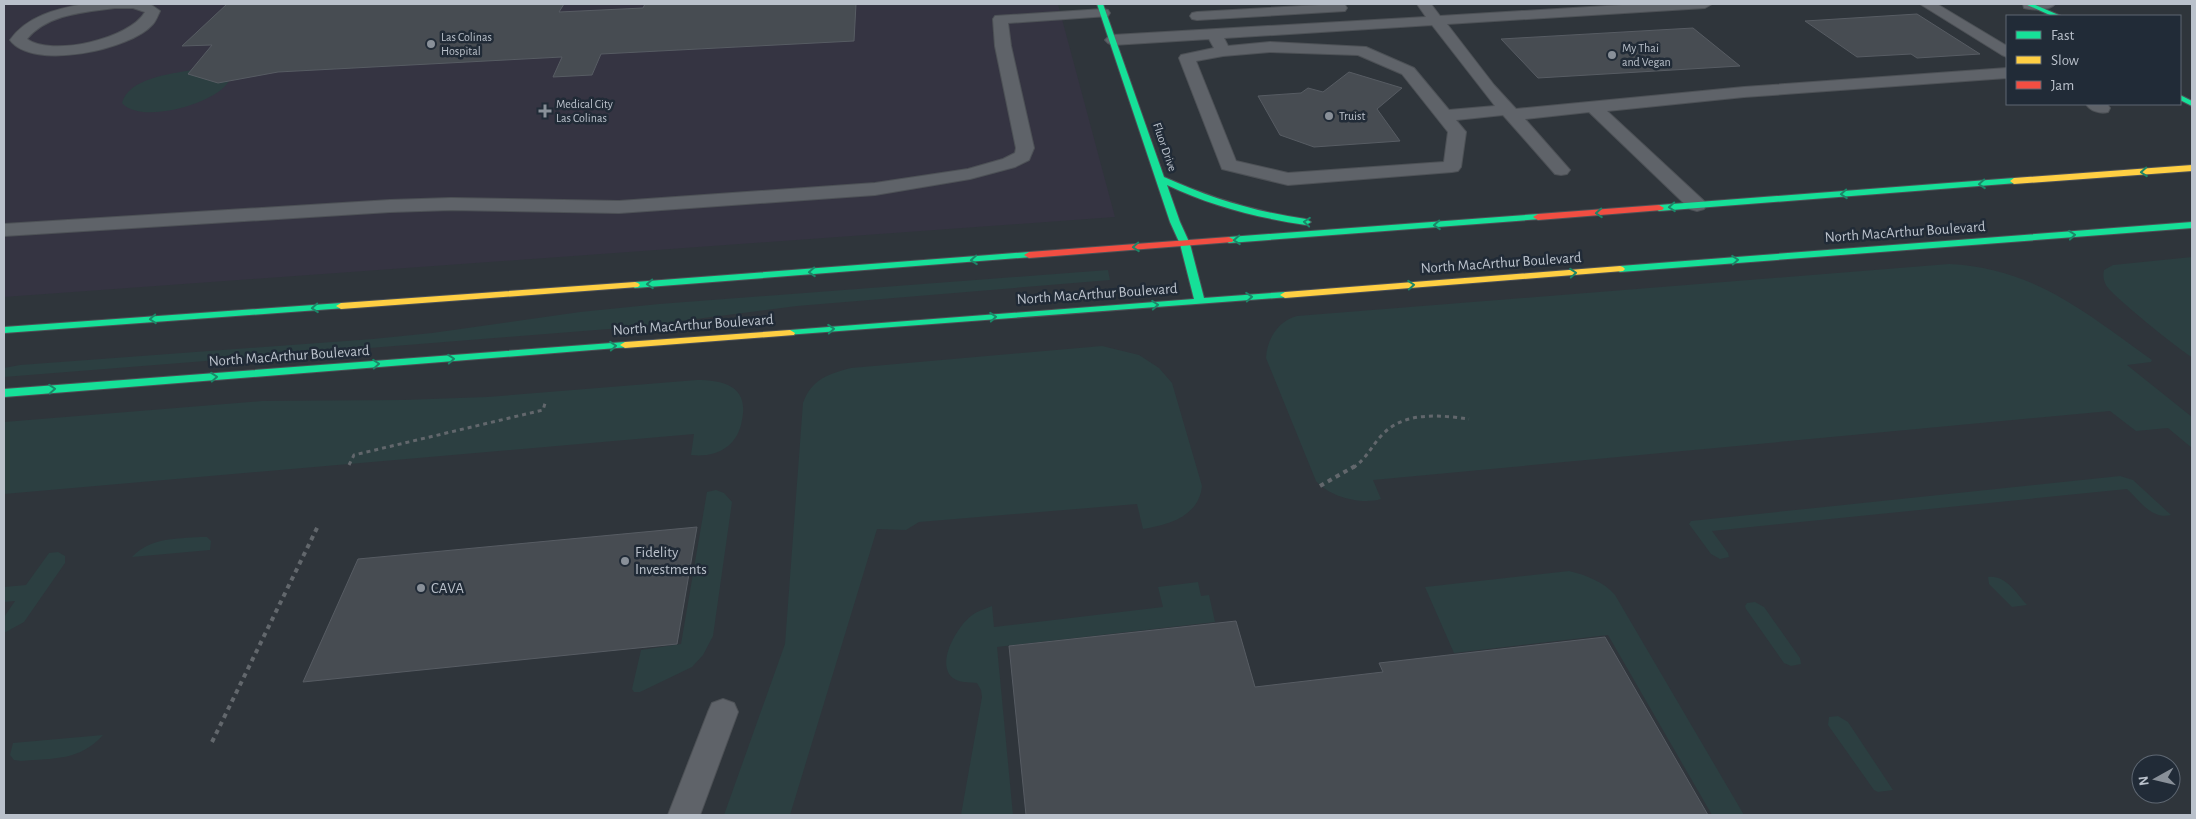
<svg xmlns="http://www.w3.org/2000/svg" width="2196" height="819" viewBox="0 0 2196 819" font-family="'Alegreya Sans',sans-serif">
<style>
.medical{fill:#353442}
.green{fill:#2c3f41}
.building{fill:#474c52;stroke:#575c63}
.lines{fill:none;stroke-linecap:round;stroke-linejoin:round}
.lane-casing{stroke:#4d5156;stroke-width:2}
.fast-casing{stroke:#4d5156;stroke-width:2}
.slow-casing{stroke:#4d5156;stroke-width:2}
.jam-casing{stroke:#4d5156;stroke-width:2}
.path-far1{stroke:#62676c;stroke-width:3;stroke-dasharray:4 4;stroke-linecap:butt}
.path{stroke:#62676c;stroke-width:4;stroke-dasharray:4.5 4.5;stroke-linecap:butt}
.lane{fill:#5f6369;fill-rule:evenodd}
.fast{fill:#16e098;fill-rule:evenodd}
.slow{fill:#ffcf43;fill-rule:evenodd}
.jam{fill:#f24e42;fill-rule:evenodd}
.oneway{stroke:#1c8668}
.poi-dot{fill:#899099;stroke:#212b37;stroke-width:2}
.labels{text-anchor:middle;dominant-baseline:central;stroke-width:5;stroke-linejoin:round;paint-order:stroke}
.far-poi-label{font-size:12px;fill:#bac1cb;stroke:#212b37;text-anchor:start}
.far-street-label{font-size:12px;fill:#bac1cb;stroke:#212b37}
.street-label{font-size:15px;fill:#bac1cb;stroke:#212b37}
.poi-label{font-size:15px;fill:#bac1cb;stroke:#212b37;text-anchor:start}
</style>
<rect width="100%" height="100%" fill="#2f353b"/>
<path class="medical" d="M4,4H1058L1115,217L4,297Z"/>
<path class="green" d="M192,70L226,76L229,81C216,104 140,125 122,103C129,78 170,74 192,70Z
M2192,257V357C2182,352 2109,293 2106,285C2103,279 2103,275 2104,270L2113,265Z
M1949,264C2034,268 2086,313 2152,360L2151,362L2127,365L2192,417V448L2168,428L2136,431L2110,411L1373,480L1381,499C1361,505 1330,497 1316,481L1266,358C1267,339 1278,321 1297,316Z
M1108,270L1110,280L797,306L634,327L4,377V368L20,365L373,339L432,333L580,312L659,304Z
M1102,346L1139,355L1159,368L1172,383L1202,486C1199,516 1169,525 1143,529L1137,504L919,522L906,530L877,529L790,815H724L785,644L803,403C812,379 828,374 851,368Z
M697,380C725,380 749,387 742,420C738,446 717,458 691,455L694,434L4,494V422L262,401L403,400L487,397Z
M2120,476L2133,480L2171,515C2152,520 2140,501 2127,489L1712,531L1728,553L1729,557L1720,559L1711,554L1689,524L1691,521Z
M716,490L724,493L732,502L713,636L703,655L692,667L640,692H634L632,689L641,650L681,644L707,492Z
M201,537H207L211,541L210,550L132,557C151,537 176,539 201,537Z
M58,552L65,556V563L24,622L4,633V617L15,601L4,602V587L26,585L49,553Z
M1569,571C1586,575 1604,582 1615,595L1744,815H1712L1608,635L1454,653L1425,587Z
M1988,577C2006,575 2016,593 2027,605L2012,607L1989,584Z
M1198,582L1201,596L1209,595L1215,622L997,647L1013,815H961L982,697L981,690L977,683C969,682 959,683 953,678C935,664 957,627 971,616C977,611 985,609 992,606L994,627L1163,607L1158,587Z
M1755,602L1764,607L1800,658L1801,664L1791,666L1784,663L1746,609L1745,606L1747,603Z
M1838,716L1848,722L1893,790L1878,792L1874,790L1828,725L1829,717Z
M103,735C80,761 54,758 21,761L14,760L10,755L13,743Z"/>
<path class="building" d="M227,4H564L559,12L643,8L645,4H856L854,41L601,54L592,75L553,77L562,57L278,72L218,83L188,74L212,45L182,46Z
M1917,14L1980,54L1917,58L1911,54L1857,57L1805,21Z
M1693,28L1740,66L1538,78L1501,39Z
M1349,72L1402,88L1377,109L1400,141L1314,147L1280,135L1258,96L1301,93L1308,88L1323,92Z
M697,527L677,644L303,682L358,559Z
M1236,621L1255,687L1383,672L1379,663L1605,637L1708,815H1026L1009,646Z"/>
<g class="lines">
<defs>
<path id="lane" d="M84,4H150L160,11C158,15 156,21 153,24C131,50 32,71 10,40C27,16 56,9 84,4ZM115,8H133L145,12C130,39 51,57 27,39C47,14 85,12 115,8Z
M1338,4L1345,5L1347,8L1345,11L1197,20L1192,19L1190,16L1192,13L1197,12Z
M1417,4H1431L1440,16L1638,4H1712L1705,8L1447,24L1494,85L1516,109L1744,87L2007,68V78L1744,97L1607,111L1704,201L1707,205L1704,209L1697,211L1690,209L1589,112L1525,119L1570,170L1567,174L1561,175L1555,174L1503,115L1456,120L1466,132L1461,167L1458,171L1452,172L1288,185L1222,169L1179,58L1181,55L1214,48L1209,39L1113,45L1108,43L1105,40L1108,37L1113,35L1426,17ZM1432,25L1495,106L1449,110L1414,68L1366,47L1270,42L1228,46L1224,38ZM1270,52L1358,55L1402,74L1448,132L1444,162L1288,173L1236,161L1196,61L1223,56Z
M1920,4H1937L2007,46V57L2002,55Z
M2023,4H2055C2049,11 2033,10 2024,8Z
M1103,9L1108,10L1110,13L1108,16L1008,23L1011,46L1034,148L1029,160L1015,167L970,179L875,195L619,213L451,210L390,212L4,236V224L390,200L451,198L619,201L875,183L968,169L1003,159L1015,153L1016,148L995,46L993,19L995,16Z
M2086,104H2107L2110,108L2108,112C2100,114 2090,111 2086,104Z
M723,699L734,703L738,712L700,815H668L708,712L712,703Z"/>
<path id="fast" d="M1097,4H1103L1164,177C1210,198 1256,212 1306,219L1311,222L1306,225C1258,218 1211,206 1167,185L1180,222L1190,244L1204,298L1285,292L1290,295L1289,297L786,335L785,333L790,330L1194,299L1180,244L1170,222Z
M2025,4H2033L2061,16H2052Z
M2180,95L2192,101V106L2180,100Z
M2014,178L2017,179V183L1659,211L1654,208L1659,205Z
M1538,214L1541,215V219L1229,243L1224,240L1229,237Z
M2192,222V228L1620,272L1615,269L1620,266Z
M1029,252L1032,253V257L635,288L630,285L635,282Z
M341,303L345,304L346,306L345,308L4,333V327Z
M625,342L630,345L629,347L4,397V389Z"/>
<path id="slow" d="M2192,165V171L2014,184L2010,181L2014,178Z
M1620,266L1623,267L1625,269L1623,271L1285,298L1280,295L1285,292Z
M635,282L638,283L640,285L638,287L341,309L336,306L341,303Z
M790,330L795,333L794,335L625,348L620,345L625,342Z"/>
<path id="jam" d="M1659,205L1664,208L1662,210L1538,220L1533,217L1538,214Z
M1229,237L1234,240L1232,242L1029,258L1024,255L1029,252Z"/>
</defs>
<use href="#lane" class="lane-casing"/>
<use href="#fast" class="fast-casing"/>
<use href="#slow" class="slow-casing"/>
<use href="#jam" class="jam-casing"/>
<path class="path-far1" d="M349,465L354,455L543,410L546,400
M1353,468C1366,459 1371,447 1381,436C1403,411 1440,415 1469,419"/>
<path class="path" d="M1320,486L1355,466
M212,742L318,526"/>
<use href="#lane" class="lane"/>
<use href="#fast" class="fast"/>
<use href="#slow" class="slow"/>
<use href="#jam" class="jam"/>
</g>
<defs><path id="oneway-chevron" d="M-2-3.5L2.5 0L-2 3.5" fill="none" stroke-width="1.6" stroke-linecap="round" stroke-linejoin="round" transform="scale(1.25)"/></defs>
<g class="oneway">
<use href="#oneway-chevron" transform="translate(2144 172) rotate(176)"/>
<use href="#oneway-chevron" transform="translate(1982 184) rotate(176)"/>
<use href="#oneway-chevron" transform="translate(1844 194) rotate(176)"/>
<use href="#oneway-chevron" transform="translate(1672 207) rotate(176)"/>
<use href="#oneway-chevron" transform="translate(1599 213) rotate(176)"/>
<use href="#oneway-chevron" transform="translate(1307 222) rotate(-175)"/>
<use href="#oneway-chevron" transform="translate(1437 225) rotate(176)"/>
<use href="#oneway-chevron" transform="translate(2072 235) rotate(-5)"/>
<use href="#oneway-chevron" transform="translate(1237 240) rotate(176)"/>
<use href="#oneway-chevron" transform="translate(1136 247) rotate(176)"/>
<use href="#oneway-chevron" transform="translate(974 260) rotate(176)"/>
<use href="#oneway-chevron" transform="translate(1735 260) rotate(-4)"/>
<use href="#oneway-chevron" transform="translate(812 272) rotate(176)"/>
<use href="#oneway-chevron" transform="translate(1573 273) rotate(-4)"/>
<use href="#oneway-chevron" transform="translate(650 284) rotate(176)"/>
<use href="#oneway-chevron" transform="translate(1411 285) rotate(-4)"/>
<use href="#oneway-chevron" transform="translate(1249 297) rotate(-4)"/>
<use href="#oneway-chevron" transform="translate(1155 305) rotate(-4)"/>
<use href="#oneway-chevron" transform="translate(315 308) rotate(176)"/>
<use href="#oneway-chevron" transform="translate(993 317) rotate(-4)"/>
<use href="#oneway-chevron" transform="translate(153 319) rotate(176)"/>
<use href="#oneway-chevron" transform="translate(831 329) rotate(-4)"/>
<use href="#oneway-chevron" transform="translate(613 346) rotate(-4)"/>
<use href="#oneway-chevron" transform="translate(451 359) rotate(-4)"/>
<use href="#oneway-chevron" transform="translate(376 364) rotate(-4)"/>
<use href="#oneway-chevron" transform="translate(214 377) rotate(-4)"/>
<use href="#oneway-chevron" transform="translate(52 389) rotate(-4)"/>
</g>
<g class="poi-dot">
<circle cx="431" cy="44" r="5"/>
<circle cx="1612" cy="55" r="5"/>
<path d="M542.5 103.5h5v5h5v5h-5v5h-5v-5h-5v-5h5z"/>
<circle cx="1329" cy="116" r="5"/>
<circle cx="625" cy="561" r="5"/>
<circle cx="421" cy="588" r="5"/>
</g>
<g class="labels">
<g class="far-poi-label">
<text x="441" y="37">Las Colinas<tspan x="441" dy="14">Hospital</tspan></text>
<text x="1622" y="48">My Thai<tspan x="1622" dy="14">and Vegan</tspan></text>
<text x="556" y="104">Medical City<tspan x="556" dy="14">Las Colinas</tspan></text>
<text x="1339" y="116">Truist</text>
</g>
<g class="far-street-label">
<text transform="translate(1165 147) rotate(71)">Fluor Drive</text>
</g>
<g class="street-label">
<text transform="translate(1905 232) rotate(-4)">North MacArthur Boulevard</text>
<text transform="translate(1501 263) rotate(-4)">North MacArthur Boulevard</text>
<text transform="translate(1097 294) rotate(-4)">North MacArthur Boulevard</text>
<text transform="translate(693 325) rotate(-4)">North MacArthur Boulevard</text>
<text transform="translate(289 356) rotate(-4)">North MacArthur Boulevard</text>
</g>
<g class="poi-label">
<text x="635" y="552">Fidelity<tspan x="635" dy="17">Investments</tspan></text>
<text x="431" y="588">CAVA</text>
</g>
</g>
<rect width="2196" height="819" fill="none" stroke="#bac1cb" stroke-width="10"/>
<rect x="2006" y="15" width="175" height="90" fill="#212b37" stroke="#5e6772"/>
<rect x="2016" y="31" width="25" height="8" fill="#16e098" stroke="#5e6772"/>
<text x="2051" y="40" font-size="15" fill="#bac1cb">Fast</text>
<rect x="2016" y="56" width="25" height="8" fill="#ffcf43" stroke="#5e6772"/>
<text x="2051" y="65" font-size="15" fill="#bac1cb">Slow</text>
<rect x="2016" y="81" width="25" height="8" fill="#f24e42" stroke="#5e6772"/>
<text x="2051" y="90" font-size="15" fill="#bac1cb">Jam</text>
<g transform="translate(2156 779) rotate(262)"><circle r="24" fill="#212b37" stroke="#5e6772"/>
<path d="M0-4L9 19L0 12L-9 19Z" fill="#899099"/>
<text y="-8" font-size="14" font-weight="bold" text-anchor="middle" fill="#bac1cb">N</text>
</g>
</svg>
